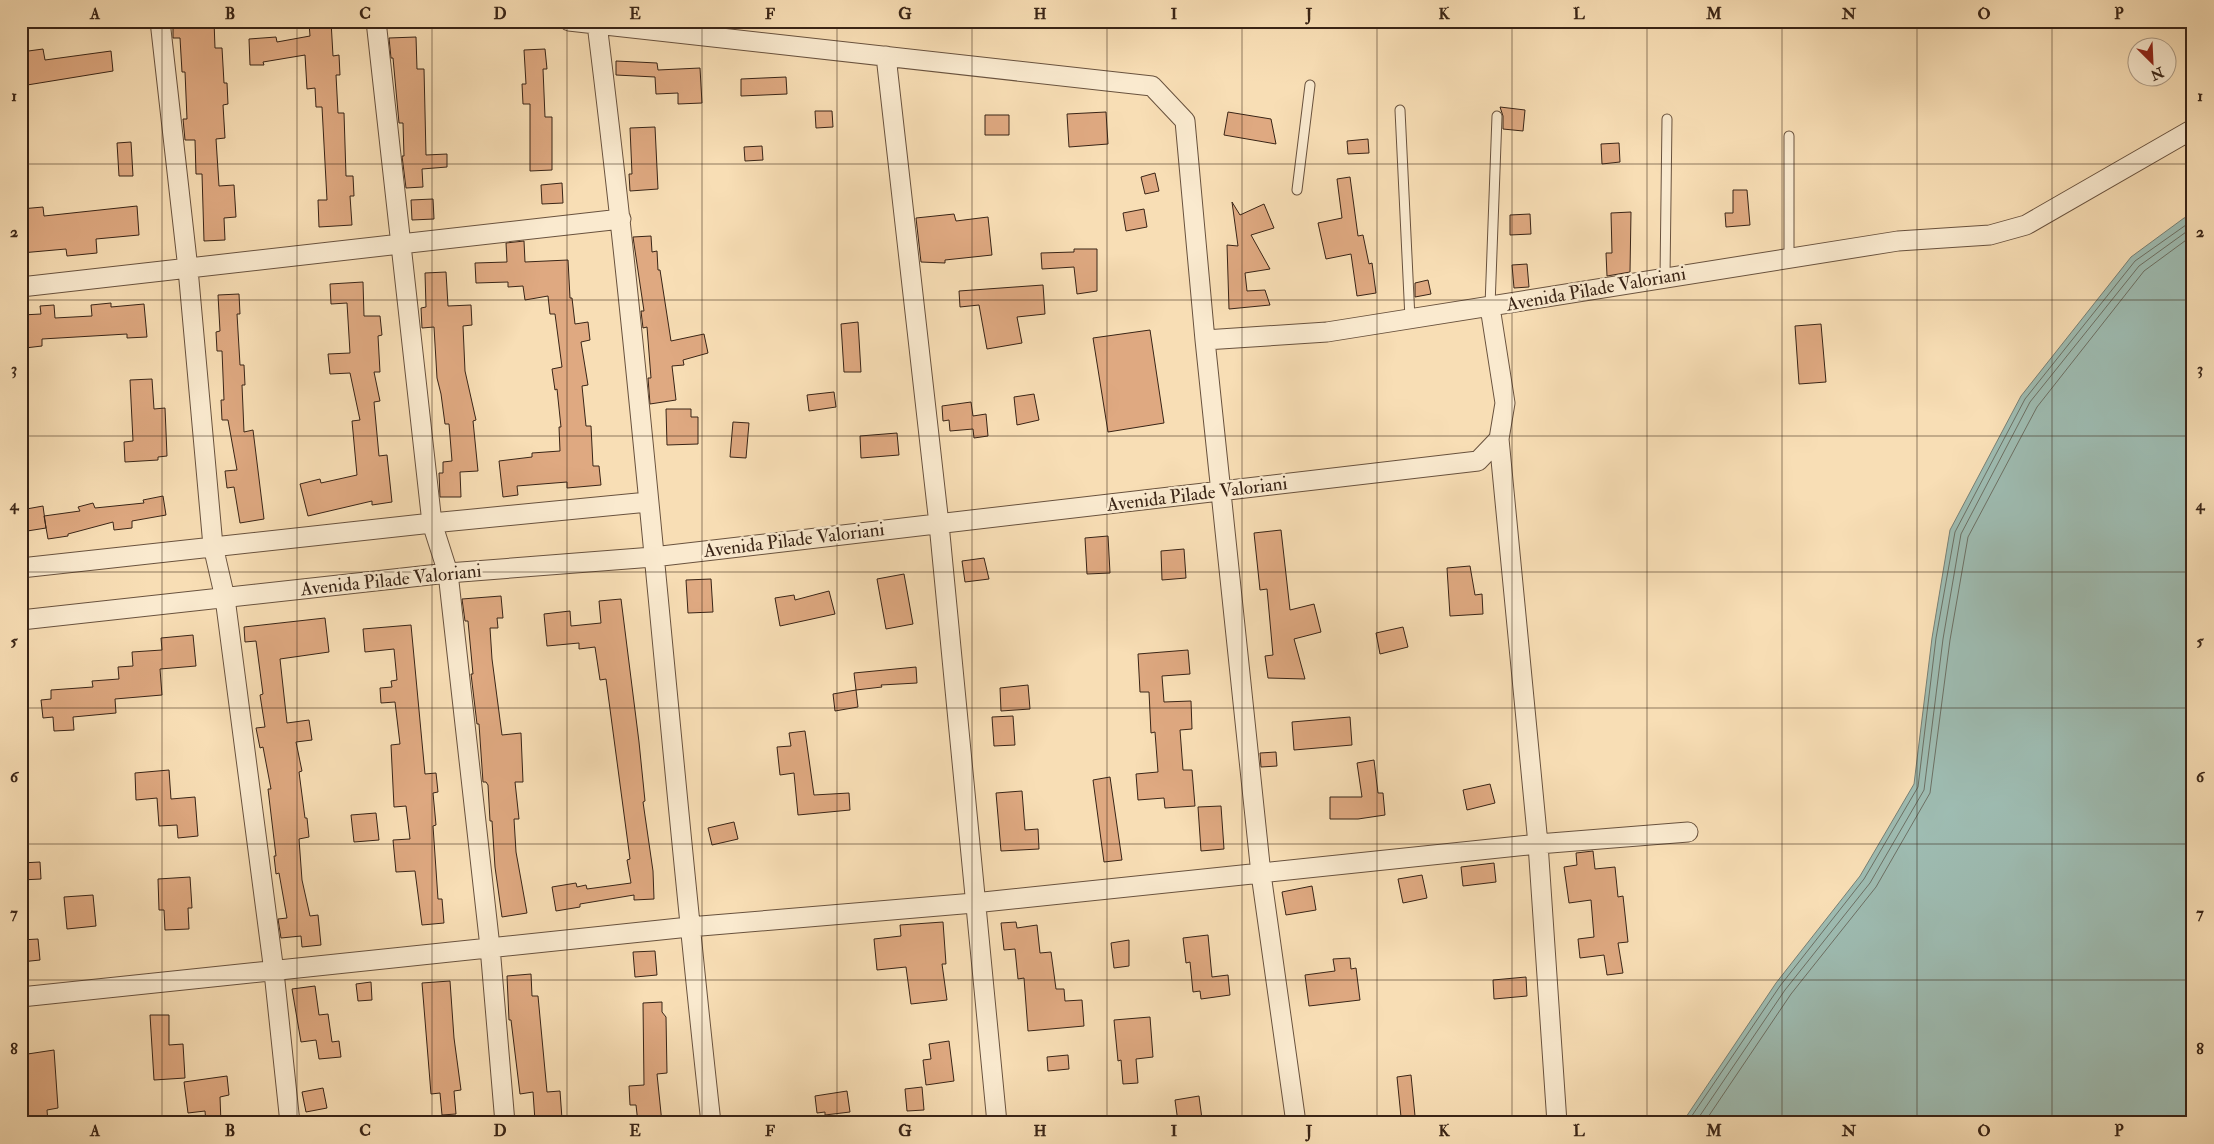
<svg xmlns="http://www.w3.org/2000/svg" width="2214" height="1144" viewBox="0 0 2214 1144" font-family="'IM FELL Double Pica',serif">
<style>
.water{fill:#9ebcb2;stroke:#767f74}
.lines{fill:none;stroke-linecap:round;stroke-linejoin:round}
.shore{stroke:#6c7064;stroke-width:1}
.building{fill:#dfa981;stroke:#392416}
.lane-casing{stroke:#69523e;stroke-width:11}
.street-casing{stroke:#69523e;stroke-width:21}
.lane{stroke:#faeacf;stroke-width:9}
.street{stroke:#faeacf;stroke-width:19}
.grid{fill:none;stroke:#392416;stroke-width:1;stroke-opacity:0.55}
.labels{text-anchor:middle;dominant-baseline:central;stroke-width:5;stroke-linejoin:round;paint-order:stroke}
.street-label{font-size:19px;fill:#392416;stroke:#faeacf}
.neatline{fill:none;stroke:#392416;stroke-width:2}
.grid-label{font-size:16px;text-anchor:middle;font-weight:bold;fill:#392416}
</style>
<rect width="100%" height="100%" fill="#f8deb5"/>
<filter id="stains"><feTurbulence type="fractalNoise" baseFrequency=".004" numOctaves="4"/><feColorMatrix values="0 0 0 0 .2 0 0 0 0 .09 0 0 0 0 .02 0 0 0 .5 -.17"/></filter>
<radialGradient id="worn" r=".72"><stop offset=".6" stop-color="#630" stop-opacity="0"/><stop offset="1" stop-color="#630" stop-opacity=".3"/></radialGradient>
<path class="water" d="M2193,215V1123H1682L1776,983L1860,876L1914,784L1932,638L1950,530L2021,396L2131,257L2184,218Z"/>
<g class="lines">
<path class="shore" d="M1687,1123L1780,986L1864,879L1918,787L1936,638L1955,532L2025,399L2135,261L2193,220
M1695,1123L1785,990L1870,883L1924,790L1943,639L1961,534L2030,402L2139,266L2193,227
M1704,1123L1791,994L1876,887L1930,793L1950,640L1968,537L2037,407L2144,271L2193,235"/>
</g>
<path class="building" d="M173,21H214L215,48H222L224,83H227L228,104L223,105L225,138L216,139L219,186L234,185L236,217L224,218L225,240L204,241L202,174H196L195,140H185L183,119H187L185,72H182L180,38H173Z
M331,21L333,56L339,55L340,75H336L338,113H344L346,176H353L354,196H350L352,225L319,227L318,200H327L322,107H316L315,88L307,89L305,55L263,62L264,65H250L249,39L276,37L277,42L310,36L309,23Z
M416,37L417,69H424L426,155L447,154V167L422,169L423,187L406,188L402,156H404L403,123H399L393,58H391L389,38Z
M43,49L45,60L111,51L113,71L21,86V52Z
M545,49L547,69H543L545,117H552V170L530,171V104H523L522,84H526L524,50Z
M616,61L657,63L658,70L700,68L702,103L678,104V93L656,94L655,77L616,75Z
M786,77L787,94L741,96V79Z
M1500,107L1525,110L1523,131L1503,129V116Z
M815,111H832L833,127L816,128Z
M1106,112L1108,144L1069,147L1067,114Z
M1228,112L1271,119L1276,144L1224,135Z
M985,115H1009V135H985Z
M655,127L658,189L630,191L629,174H632L630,128Z
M1368,139L1369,153L1348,154L1347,141Z
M131,142L133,176H119L117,143Z
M1619,143L1620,162L1602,164L1601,144Z
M762,146L763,160L745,161L744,147Z
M1155,173L1159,191L1145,194L1141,177Z
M1350,177L1358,236L1363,235L1369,264L1372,263L1376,293L1357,296L1351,254L1326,259L1318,223L1342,218L1337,179Z
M562,183L563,203L542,204L541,185Z
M1733,190H1747L1750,225L1726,227L1725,213H1733Z
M433,199L434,219L412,220L411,200Z
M1232,202L1240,215L1264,204L1274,228L1251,235L1270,269L1245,273L1247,291L1265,290L1270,305L1229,309L1227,245L1238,246Z
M137,206L139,235L96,239L97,253L67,256L66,249L21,253V209L43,207L44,216Z
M1144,209L1147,227L1126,231L1123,213Z
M1631,212L1630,272L1607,276L1606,253H1612L1611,213Z
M954,214L956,221L988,217L992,255L945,260V263L921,262L916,218Z
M1530,214L1531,234L1510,235V215Z
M651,236L652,252L657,251L658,270H660L671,341L704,334L708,353L683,360L684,365L672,366L676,400L650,404L648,378H651L647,327L643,328L641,311H644L633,237Z
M524,241L525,262L568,260L570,298H572L575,324L588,322L590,340L581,342L588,385L582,386L586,426H591L593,466H599L601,485L567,488V482L517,486L518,495L503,497L499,461L532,457V453L560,451L559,427H561L557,389L555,390L552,369L562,367L555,314H550L548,296L525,300L523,286L508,287V282L476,283L475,263L507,262L506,243Z
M1074,249H1097V291L1077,294L1074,267L1042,269L1041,253L1074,252Z
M1527,264L1529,287L1514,288L1512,265Z
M446,272L448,306L471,305L472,325L463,326L465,371L476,420L473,421L478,471L460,472L461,497H440L439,473H443V462L452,461L449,424H445L441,394L437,378L434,327L422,328L421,308L426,307L425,273Z
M1428,280L1431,294L1415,297V283Z
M363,282L364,316H380L382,335L378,336L380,372H374L380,401L374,402L379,456L387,455L392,502L372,505V501L308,516L300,484L320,479L321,483L357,475L352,421L360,420L350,373L330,374L328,354L350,353L347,303L331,304L330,284Z
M1043,285L1045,314L1017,317L1022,343L987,349L979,305L960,307L959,291Z
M239,294L240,314H237L240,365H244L245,385H242L244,432L253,430L264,519L240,523L234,487L227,488L225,471L237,470L228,420H222L221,400H224L222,351H217L216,332L220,331L218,295Z
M111,303V307L144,304L147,337L127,338V334L42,339V346L25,348L22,315L41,314L40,306L54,305L55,318L92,316L91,305Z
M858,322L861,372H844L841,324Z
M1821,324L1826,382L1799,384L1795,326Z
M1150,330L1164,423L1108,432L1093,338Z
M152,379L154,409L165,408L167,456L158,457V460L125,462L124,442L133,441L130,380Z
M834,392L836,407L809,411L807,395Z
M1034,394L1039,420L1017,425L1014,397Z
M971,402L973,416L986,414L988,436L974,438L973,429L950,431L949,420L943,421L942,406Z
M666,409H691V417H698V444L667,445Z
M733,422L749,423L746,458L730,457Z
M897,433L899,455L861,458L860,436Z
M163,496L166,515L132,521V528L114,530L113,522L68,534V536L48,539L44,516L80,511L78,507L93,503L95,508L144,503L143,500Z
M43,506L46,528L21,532V510Z
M1281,530L1290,610L1314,604L1321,632L1294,639L1305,679L1268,678L1265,656L1273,655L1267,589L1260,590L1254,533Z
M1108,536L1110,573L1087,574L1085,538Z
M1184,549L1186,578L1162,580L1161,551Z
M984,558L989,579L965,582L962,561Z
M1470,566L1475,595L1482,594L1483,614L1450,616L1447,568Z
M904,574L913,624L886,629L877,579Z
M711,579L713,612L688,613L686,580Z
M829,591L835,614L780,626L775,598L794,595L795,600Z
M501,596L503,618H497L498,628H490L492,659L502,735L521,733L523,782H515L519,819H514L516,852L527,913L502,917L495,867L492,821H490L488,785L486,782H483L479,724H477L471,674H473L468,621H465L462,599Z
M621,599L639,742L645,801L643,802L653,871L654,899L634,900V895L580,904V907L556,911L552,887L576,883L577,887L586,885L587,889L631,883L627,860L630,859L606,679L600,680L595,647L579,649V643L547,646L544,614L570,611L571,626L601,623L599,601Z
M325,618L329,652L280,659L287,723L309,720L312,740L296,742L302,771L299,772L305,818H307L309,837L299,839L302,880L310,916L318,915L321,945L302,947L301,936L281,938L278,919L287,918L279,873L276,874L274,856H276L268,789H271L263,747L260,748L256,728L265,727L260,695L263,694L256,641L245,642L244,627Z
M411,625L425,774L436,773L438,792L433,793L436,825L433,826L438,899H442L444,923L422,925L415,871L396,872L393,840L410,839L406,806L394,807L391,745L400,744L395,702L381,703L380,688L392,687L391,681L397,680L394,649L365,652L363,629Z
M1403,627L1408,647L1380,654L1376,633Z
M193,635L196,666L160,669L162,695L115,699L116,713L73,717L74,730L54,731L53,717L43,718L41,700L51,699V690L93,687L92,681L119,679L118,667L133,666L132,652L162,650L161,638Z
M1188,650L1190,674L1162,676L1164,702L1191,701L1192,729L1180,730L1183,770H1192L1195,806L1165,808L1164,798L1138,800L1136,774L1158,772L1155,732L1151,733L1149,692H1140L1138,654Z
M916,667L917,683L881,685L882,687L856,690L854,673Z
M1028,685L1030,709L1001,711L1000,688Z
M856,690L858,707L835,711L833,694Z
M1013,716L1015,745L994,746L992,717Z
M1350,717L1352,745L1294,750L1292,722Z
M805,731L814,795L849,793L850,810L798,815L794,773L780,775L777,747L791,746L789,733Z
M1276,752L1277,766L1261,767L1260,753Z
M1374,760L1378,793H1383L1385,815L1358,819H1330V797H1362L1357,763Z
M169,770L171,799L195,797L198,836L178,838L177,825L159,826L157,798L136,800L135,773Z
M1110,777L1122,860L1104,862L1093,780Z
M1490,784L1495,803L1467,810L1463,790Z
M1022,791L1025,830L1038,829L1039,849L1001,851L996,793Z
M1221,806L1224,849L1201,851L1198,807Z
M376,813L379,840L354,842L351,815Z
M734,822L738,839L712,845L708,828Z
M1593,851L1595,869L1615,867L1618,897L1623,896L1628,942L1618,943L1623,973L1607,975L1604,955L1580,958L1578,939L1594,937L1591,900L1569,903L1564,867L1577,865L1576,853Z
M40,862L41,879L21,880V863Z
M1494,863L1496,882L1463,886L1461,867Z
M1422,875L1427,898L1403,903L1398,879Z
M190,877L192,908H188L189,929L165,930L164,910H159L158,879Z
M1312,886L1316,910L1286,915L1282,892Z
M93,895L96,926L67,929L64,897Z
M943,922L946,964H942L947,1000L911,1004L906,967L877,970L874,939L901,936L900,925Z
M1016,922L1017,928L1037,925L1040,953L1051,952L1056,989H1064L1065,1001L1082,1000L1084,1026L1028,1031L1024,978L1018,979L1015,949L1004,950L1001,923Z
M1208,935L1212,977L1228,975L1230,995L1201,999L1200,991L1193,992L1190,962L1186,963L1183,938Z
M38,939L40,960L21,962V940Z
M1129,940V966L1114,968L1111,943Z
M655,951L657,975L635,977L633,952Z
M1350,958L1351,969L1356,968L1360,1000L1309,1006L1305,975L1335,971L1333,959Z
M531,974L532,996H538L547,1092L560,1091L562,1119L535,1121L533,1092L520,1094L511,1020H509L507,976Z
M1526,977L1527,996L1494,999L1493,980Z
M450,981L454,1038L461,1090L454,1091L456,1114L442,1115L440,1093L431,1094L422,983Z
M371,982L372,1000L358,1001L356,984Z
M315,986L319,1015L328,1014L332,1042L339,1041L341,1057L319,1059L316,1040L301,1042L292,989Z
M662,1002V1012L666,1017L667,1073L657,1074L662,1123H638L636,1105H630L629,1086L644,1085L643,1003Z
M150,1015H169V1045L183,1044L185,1078L154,1080Z
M1150,1017L1153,1057L1136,1059L1138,1083L1123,1084L1121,1060L1118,1061L1114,1020Z
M949,1041L954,1081L926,1085L923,1060L931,1059L929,1044Z
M54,1050L58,1108L47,1110L48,1123H24L21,1108V1055Z
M1068,1055L1069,1069L1048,1071L1047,1057Z
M1411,1075L1415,1116L1401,1117L1397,1077Z
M227,1076L229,1095L220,1097L221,1123H206L205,1111L188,1113L184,1082Z
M922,1087L924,1110L907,1111L905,1089Z
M323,1088L327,1108L306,1112L302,1092Z
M847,1091L850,1112L825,1115V1112L817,1113L815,1096Z
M1199,1096L1202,1119L1178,1122L1175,1100Z"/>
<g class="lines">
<defs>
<path id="lane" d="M1400,110L1410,319
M1297,190L1310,85
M1789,258V136
M1665,277L1667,119
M1490,306L1497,116"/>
<path id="street" d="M21,21H22
M160,21L188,269L213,546L225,598L274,972L290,1123
M376,21L432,523L448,573L490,947L505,1123
M569,21L1152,86L1185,121L1205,340L1261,874L1296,1123
M597,24C643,390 670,757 711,1123
M886,56L939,524L997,1123
M21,287L621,219
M1205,340L1327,332L1898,241L1990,235L2026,225L2193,129
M1499,439L1538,844L1557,1123
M21,568L432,523L648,502
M21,620L448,573L653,557L1478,461L1499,439L1505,403L1490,307
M21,997L689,927L974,903L1538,844L1688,832"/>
</defs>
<use href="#lane" class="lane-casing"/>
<use href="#street" class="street-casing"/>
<use href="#lane" class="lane"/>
<use href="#street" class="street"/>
</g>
<path class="grid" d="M162,21V1123M297,21V1123M432,21V1123M567,21V1123M702,21V1123M837,21V1123M972,21V1123M1107,21V1123M1242,21V1123M1377,21V1123M1512,21V1123M1647,21V1123M1782,21V1123M1917,21V1123M2052,21V1123M21,164H2193M21,300H2193M21,436H2193M21,572H2193M21,708H2193M21,844H2193M21,980H2193"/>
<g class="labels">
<g class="street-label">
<text transform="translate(1596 289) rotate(-10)">Avenida Pilade Valoriani</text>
<text transform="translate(1197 494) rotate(-7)">Avenida Pilade Valoriani</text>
<text transform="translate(794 540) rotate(-7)">Avenida Pilade Valoriani</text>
<text transform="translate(391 580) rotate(-6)">Avenida Pilade Valoriani</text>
</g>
</g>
<rect width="2214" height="1144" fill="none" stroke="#f8deb5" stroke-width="55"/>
<g transform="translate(2152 62) rotate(156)"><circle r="24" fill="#faeacf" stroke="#ad9b85"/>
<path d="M0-4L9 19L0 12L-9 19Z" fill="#8f2418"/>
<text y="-8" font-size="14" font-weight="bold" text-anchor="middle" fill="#392416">N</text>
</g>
<rect x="28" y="28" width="2158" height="1088" class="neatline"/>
<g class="grid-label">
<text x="95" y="19">A</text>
<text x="230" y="19">B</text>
<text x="365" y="19">C</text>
<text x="500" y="19">D</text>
<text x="635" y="19">E</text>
<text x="770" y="19">F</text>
<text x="905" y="19">G</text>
<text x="1040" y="19">H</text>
<text x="1174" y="19">I</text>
<text x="1309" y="19">J</text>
<text x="1444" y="19">K</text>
<text x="1579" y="19">L</text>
<text x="1714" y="19">M</text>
<text x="1849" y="19">N</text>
<text x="1984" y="19">O</text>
<text x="2119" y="19">P</text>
<text x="14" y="101">1</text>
<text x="2200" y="101">1</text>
<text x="14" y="237">2</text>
<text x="2200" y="237">2</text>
<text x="14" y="374">3</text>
<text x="2200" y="374">3</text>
<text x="14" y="510">4</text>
<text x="2200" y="510">4</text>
<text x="14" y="646">5</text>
<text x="2200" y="646">5</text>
<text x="14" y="782">6</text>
<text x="2200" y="782">6</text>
<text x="14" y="918">7</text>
<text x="2200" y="918">7</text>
<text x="14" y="1054">8</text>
<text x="2200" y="1054">8</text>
<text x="95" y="1136">A</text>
<text x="230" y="1136">B</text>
<text x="365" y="1136">C</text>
<text x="500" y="1136">D</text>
<text x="635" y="1136">E</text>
<text x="770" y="1136">F</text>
<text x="905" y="1136">G</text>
<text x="1040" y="1136">H</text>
<text x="1174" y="1136">I</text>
<text x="1309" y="1136">J</text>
<text x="1444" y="1136">K</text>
<text x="1579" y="1136">L</text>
<text x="1714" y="1136">M</text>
<text x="1849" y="1136">N</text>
<text x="1984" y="1136">O</text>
<text x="2119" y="1136">P</text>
</g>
<rect width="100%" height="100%" filter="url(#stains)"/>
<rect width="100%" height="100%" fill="url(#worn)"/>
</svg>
